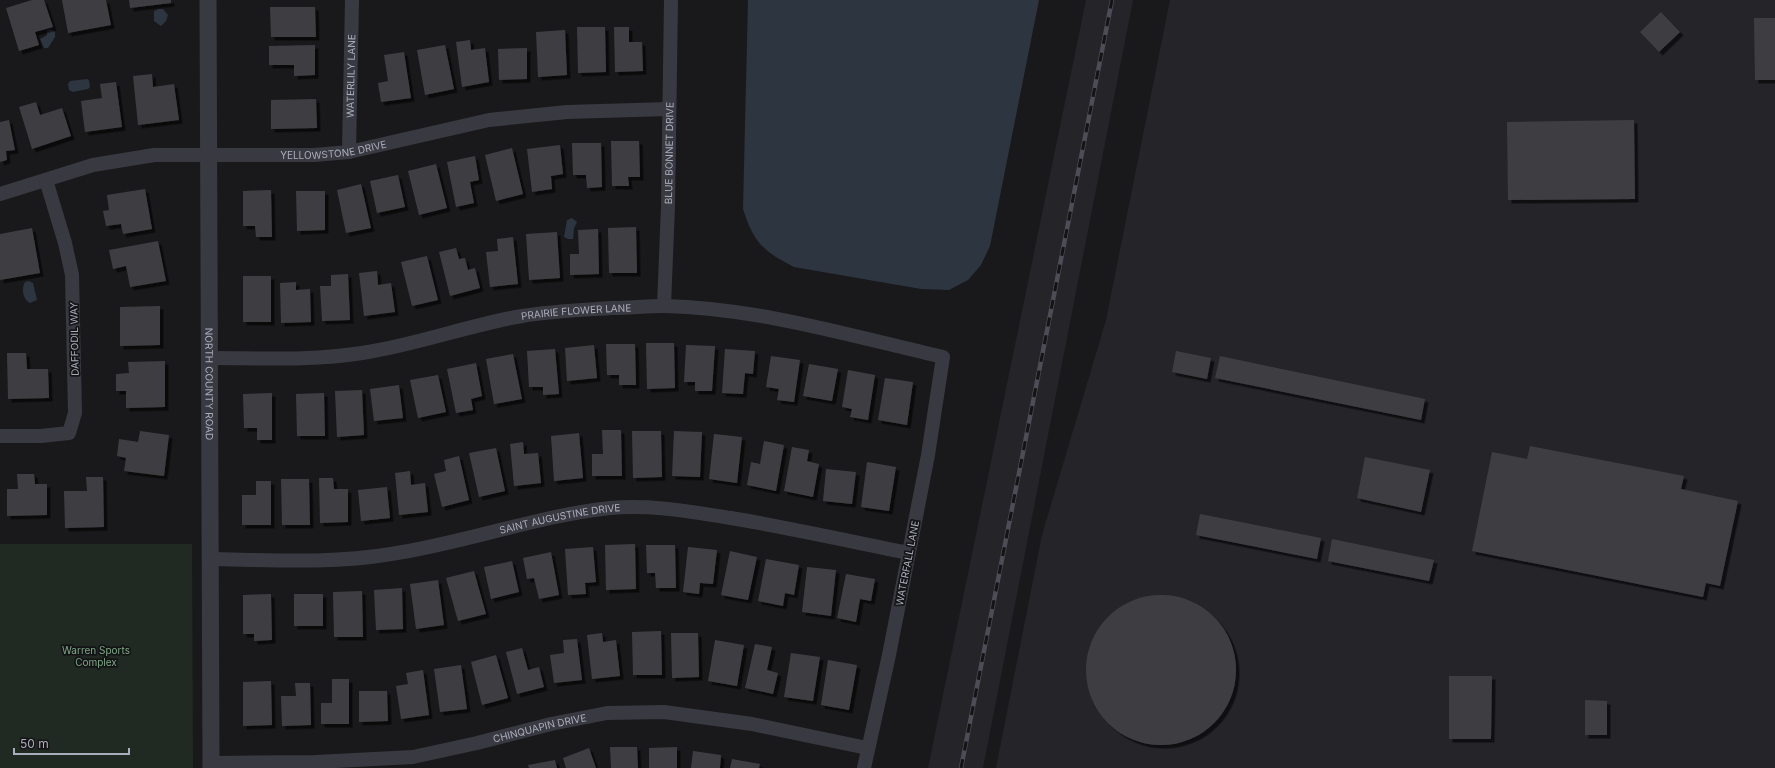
<svg xmlns="http://www.w3.org/2000/svg" width="1775" height="768" viewBox="0 0 1775 768" font-family="Inter,sans-serif">
<style>
.built{fill:#252428}
.green{fill:#202a22}
.water{fill:#2d3541}
.building{fill:#3e3e43;filter:url(#shadow)}
.lines{fill:none;stroke-linecap:round;stroke-linejoin:round}
.minor{stroke:#393941;stroke-width:14}
.tertiary{stroke:#393941;stroke-width:17}
.rail-casing{stroke:#4c4d56;stroke-width:4.5}
.rail{stroke:#141416;stroke-width:3;stroke-dasharray:9;stroke-linecap:butt}
.labels{text-anchor:middle;dominant-baseline:central;stroke-width:3.5;stroke-linejoin:round;paint-order:stroke}
.street-label{font-size:10px;fill:#aaadbc;stroke:#141416}
.park-label{font-size:10px;fill:#7fa887;stroke:#141416}
</style>
<defs>
<filter id="shadow"><feDropShadow dx="3.5" dy="3.5" stdDeviation="0" flood-color="#0009"/></filter>
</defs>
<rect width="100%" height="100%" fill="#19191b"/>
<path class="built" d="M1086,0H1133L983,768H928Z
M1170,0H1775V768H996L1042,535L1106,320Z"/>
<path class="green" d="M0,544H192L193,768H0Z"/>
<path class="water" d="M748,0H1039L990,246L981,265L968,280L949,290L921,289L794,267C763,251 754,243 743,209Z
M159,9H163L168,15L166,21L161,26L154,21V11Z
M51,29L55,32V37L48,48H44L40,39L47,35V30Z
M87,79L89,80L90,87L88,89L73,92L69,90L68,84L70,81Z
M572,218L577,222L574,228L573,239H568L564,237L567,220Z
M29,281L33,283L37,300L30,303C23,299 21,289 25,282Z"/>
<path class="building" d="M32,0H44L53,27L35,32L39,45L19,51L6,8Z
M62,0H106L111,25L68,33Z
M129,0H171V3L130,8Z
M270,7H315L316,37H271Z
M1661,12L1680,32L1659,52L1640,32Z
M1754,18H1775V80H1755Z
M577,27H605L606,72L578,73Z
M614,27H629V42H642L643,71L615,72Z
M565,30L567,75L538,77L536,32Z
M470,40L471,50L485,48L489,82L462,87L456,42Z
M315,45V75L294,76V65H269V46Z
M445,45L454,89L425,95L417,50Z
M527,48V79L499,80L498,49Z
M404,52L411,98L381,102L378,83L388,81L384,55Z
M152,74L153,87L174,84L179,120L138,125L133,76Z
M116,82L122,127L85,132L81,101L102,98L100,84Z
M316,99L317,128L271,129V100Z
M36,102L40,115L62,108L71,136L32,149L19,107Z
M9,120L15,150L6,151L7,160L0,162V122Z
M1634,120L1635,199L1508,200L1507,122Z
M611,141H639L640,177H628L629,186H612Z
M572,143H601L602,187L587,188L586,175H573Z
M560,145L563,174L551,176L552,189L532,192L527,149Z
M512,148L523,194L496,201L485,155Z
M475,156L479,180L470,182L474,203L456,207L447,162Z
M436,164L447,208L419,215L408,171Z
M398,175L405,207L377,213L370,181Z
M361,184L371,228L346,233L337,190Z
M145,189L152,229L123,234L121,224L106,226L103,211L109,210L107,195Z
M271,190L272,237H256L255,226H243V191Z
M296,191H325V230L297,231Z
M636,227L637,273H609L608,228Z
M32,228L40,273L0,280V234Z
M598,229L599,274L570,275V254H579L578,230Z
M557,232L560,278L529,280L526,234Z
M513,237L518,284L490,287L486,252L498,251L497,239Z
M158,241L166,281L130,287L126,266L113,269L109,250Z
M456,248L459,259L465,258L468,270L475,268L480,288L450,296L439,252Z
M427,256L438,300L412,306L401,262Z
M377,271L378,285L391,283L395,312L364,316L359,273Z
M348,274L350,320L322,321L320,286H331V275Z
M243,276H271V322H243Z
M296,282V290L310,289L311,322L281,323L280,283Z
M160,306V345L120,346V307Z
M646,343H674L675,388L647,389Z
M606,344H635L636,385H619V375H607Z
M594,345L597,378L567,381L565,348Z
M686,345L715,346L712,391H695V382H684Z
M555,349L559,394L543,395V387H529L527,351Z
M725,349L755,351L753,374L745,373L743,394L722,393Z
M1176,351L1211,358L1207,379L1172,372Z
M7,353H26L27,369H48L49,398L8,399Z
M513,354L522,399L494,404L486,359Z
M771,356L800,360L794,402L777,400L779,389L766,387Z
M1220,356L1425,399L1421,420L1215,378Z
M165,361V407L126,408V391H116V374L129,373L128,362Z
M476,363L482,396L471,399L473,410L456,413L447,369Z
M809,364L838,369L832,401L803,396Z
M848,370L875,375L868,420L850,417L852,409L842,407Z
M438,375L446,412L418,418L410,380Z
M885,378L913,382L907,425L878,420Z
M399,385L403,418L374,421L370,389Z
M362,390L364,435L337,437L335,391Z
M272,393V440H257V428H244L243,394Z
M324,393L325,436H297L296,394Z
M602,430H621L622,476H592V454H603Z
M140,431L169,435L164,476L124,471L126,458L117,456L119,439L138,442Z
M632,431H661L662,477L633,478Z
M674,431L702,432L700,477L672,476Z
M579,433L583,478L554,481L551,436Z
M714,434L742,437L737,483L709,479Z
M764,441L784,445L776,491L747,485L751,462L760,464Z
M523,442L524,454L538,453L541,483L514,486L510,444Z
M1530,446L1684,476L1681,489L1738,501L1720,586L1706,583L1703,597L1472,551L1492,452L1527,459Z
M792,447L809,450L807,461L819,464L813,497L784,491Z
M496,448L505,491L479,497L469,453Z
M459,456L469,500L442,507L434,474L446,471L444,460Z
M1365,457L1430,470L1421,512L1357,498Z
M867,462L896,467L889,511L861,507Z
M826,469L856,472L852,504L823,501Z
M410,471L411,485L425,483L428,512L399,515L395,473Z
M17,474H34L35,484H47V515L7,516V489H18Z
M86,477H103L104,527L65,528L64,491H87Z
M319,478H333L334,489H348V522L320,523Z
M281,479H309L310,525H282Z
M256,481H271V525H242V495H256Z
M387,487L390,518L361,521L358,490Z
M1200,514L1321,538L1317,559L1196,535Z
M1332,539L1434,560L1429,581L1328,561Z
M635,544L636,589L606,590L605,545Z
M646,545H675L676,588H656L655,573H647Z
M593,547L596,582L585,583L586,594L568,595L565,549Z
M688,547L717,550L713,584L700,583L699,594L683,592Z
M730,551L757,557L748,600L721,595Z
M551,552L559,595L539,599L534,578L527,579L523,558Z
M766,559L799,565L794,595L785,593L783,606L758,601Z
M512,561L519,592L491,599L484,567Z
M807,567L836,570L831,616L802,612Z
M474,571L486,614L458,621L446,578Z
M846,574L875,579L871,601L860,599L856,622L837,618Z
M438,580L444,625L416,629L410,584Z
M402,588L403,629L376,630L374,590Z
M362,591L363,637H334L333,592Z
M271,594L272,640L254,641V634H243V595Z
M294,594H323V626H294Z
M1086 670a75 75 0 1 1 150 0a75 75 0 1 1-150 0Z
M661,631L662,675H633L632,632Z
M602,633L603,642L616,640L620,676L592,679L587,635Z
M671,633H698L699,677L672,678Z
M577,639L582,680L554,683L550,655L564,653L563,640Z
M715,640L744,645L737,686L708,681Z
M755,644L772,647L767,670L778,673L773,694L745,688Z
M522,648L528,670L539,667L544,687L517,694L506,652Z
M791,653L820,657L813,701L784,697Z
M496,655L508,698L482,705L471,662Z
M828,660L857,665L849,710L821,705Z
M461,665L467,709L440,712L434,669Z
M423,670L429,715L401,719L396,686L408,684L406,673Z
M1449,676H1492L1491,739H1449Z
M332,679H349V724H321V703H332Z
M271,681L272,725L243,726V682Z
M295,683H310L311,725L282,726L281,696H296Z
M359,691H387L388,721L359,722Z
M1585,700L1607,701V735H1585Z
M610,747H637L638,768H611Z
M677,747V768H649V748Z
M589,748L596,768H566L563,758Z
M693,751L721,755L720,768H691Z
M732,759L760,764L759,768H730Z
M555,760L557,768H529L528,765Z"/>
<g class="lines">
<g class="minor">
<path id="s1" d="M349,152L352,0"/>
<path id="s2" d="M0,194L93,165L154,155H314L349,152L489,120L567,112L669,109"/>
<path id="s3" d="M664,306L668,206L671,0"/>
<path id="s4" d="M209,358C260,358 312,361 362,353C417,345 468,325 522,316C552,311 582,310 612,308C629,308 647,306 664,306C759,308 851,336 943,357L928,455L889,655L864,768"/>
<path d="M0,436H41L69,433L75,413L72,275L65,243L46,180"/>
<path id="s5" d="M210,559C270,560 332,564 391,554C465,543 536,516 610,508C651,504 691,512 731,518C790,528 849,541 909,553"/>
<path id="s6" d="M211,763L316,762L413,757L477,743L551,724L607,713L664,712L752,724L867,748"/>
</g>
<path class="tertiary" id="s7" d="M208,0L211,768"/>
<defs>
<path id="rail" d="M961,768L1112,0"/>
</defs>
<use href="#rail" class="rail-casing"/>
<use href="#rail" class="rail"/>
</g>
<g class="labels">
<g class="street-label">
<text stroke="none"><textPath href="#s1" startOffset="76">WATERLILY LANE</textPath></text>
<text stroke="none"><textPath href="#s2" startOffset="339">YELLOWSTONE DRIVE</textPath></text>
<text stroke="none"><textPath href="#s3" startOffset="153">BLUE BONNET DRIVE</textPath></text>
<text stroke="none"><textPath href="#s4" startOffset="372">PRAIRIE FLOWER LANE</textPath></text>
<text transform="translate(74 339) rotate(-91)">DAFFODIL WAY</text>
<text stroke="none"><textPath href="#s7" startOffset="384">NORTH COUNTY ROAD</textPath></text>
<text stroke="none"><textPath href="#s5" startOffset="354">SAINT AUGUSTINE DRIVE</textPath></text>
<text transform="translate(907 563) rotate(-79)">WATERFALL LANE</text>
<text stroke="none"><textPath href="#s6" startOffset="332">CHINQUAPIN DRIVE</textPath></text>
</g>
<g class="park-label">
<text x="96" y="650">Warren Sports<tspan x="96" dy="12">Complex</tspan></text>
</g>
</g>
<path d="M14 748v6h115v-6" fill="none" stroke="#aaadbc" stroke-width="2"/>
<text x="20" y="748" font-size="12" fill="#aaadbc" stroke="#141416" stroke-width="3" paint-order="stroke">50 m</text>
</svg>
